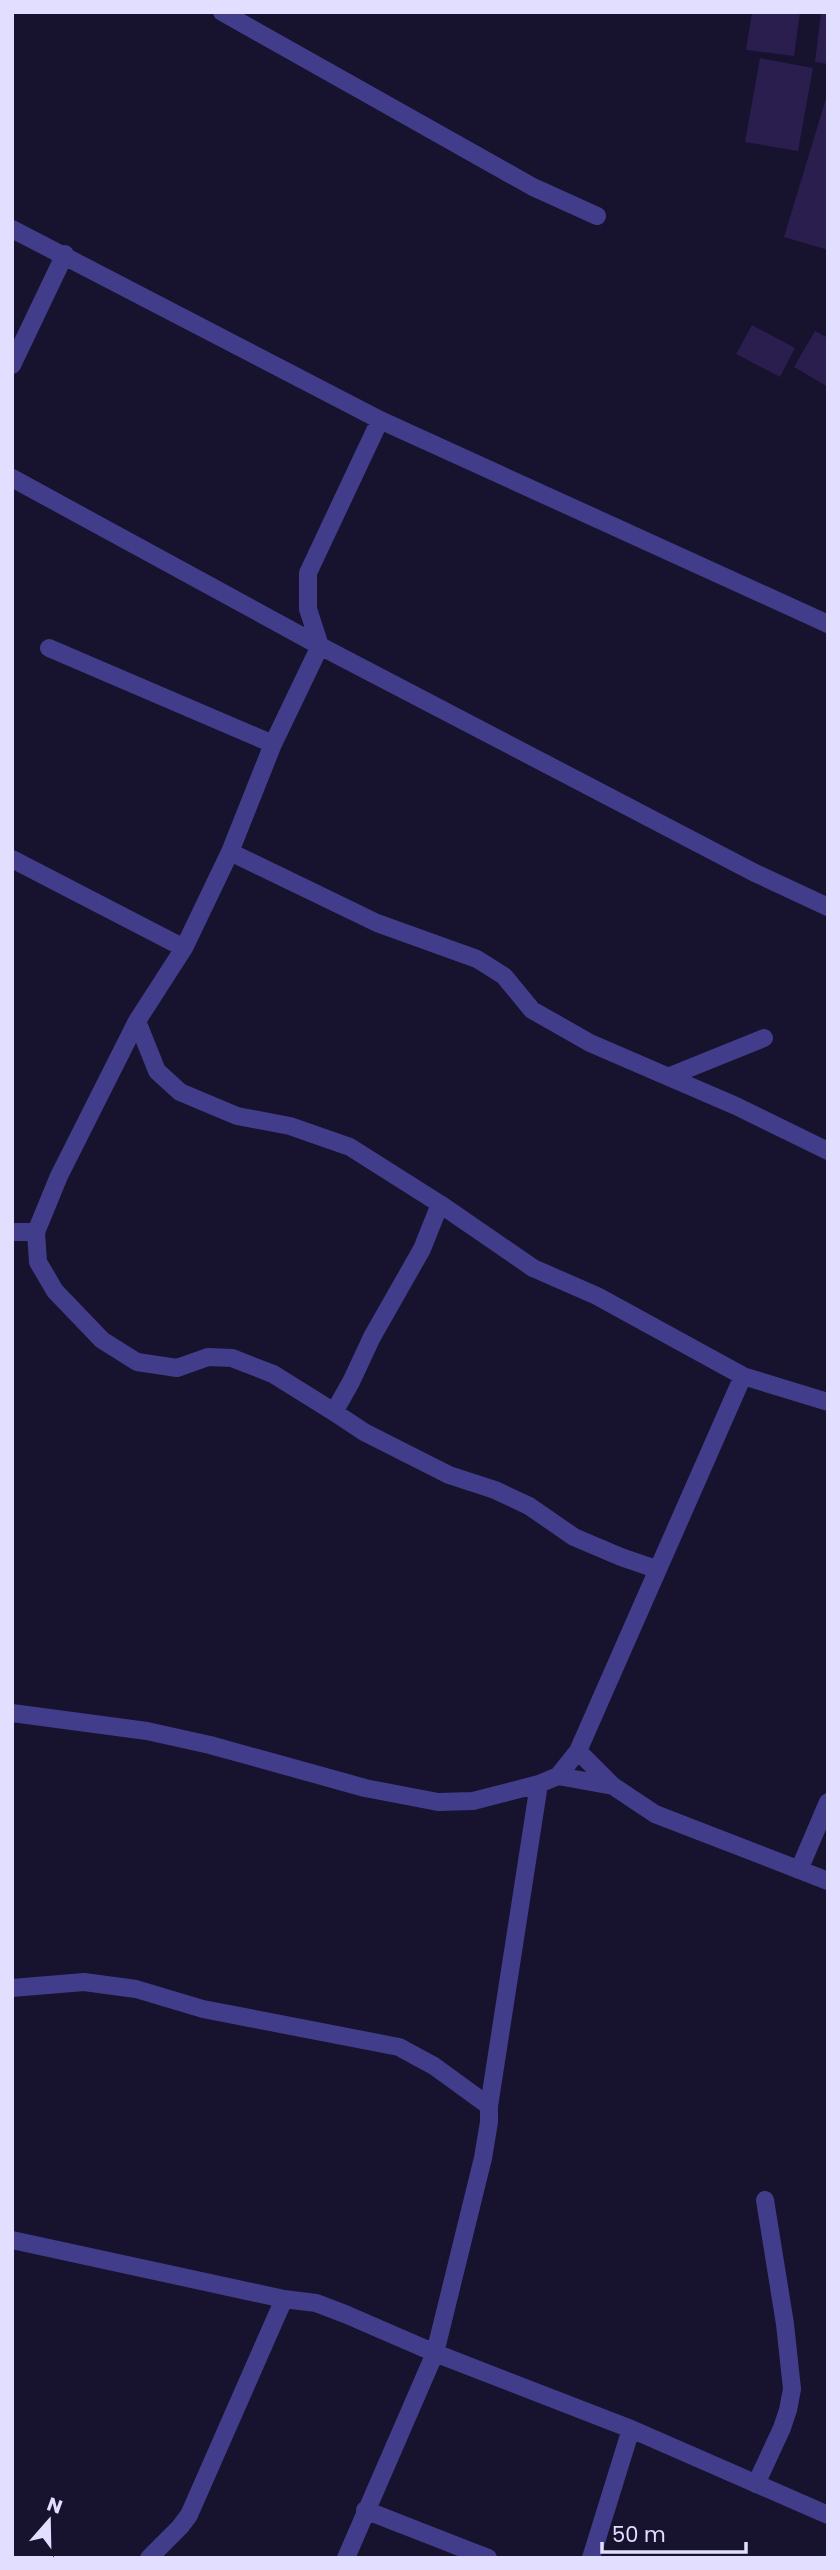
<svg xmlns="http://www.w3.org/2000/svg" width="840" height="2570" viewBox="0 0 840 2570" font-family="Poppins,sans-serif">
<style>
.building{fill:#291e4e}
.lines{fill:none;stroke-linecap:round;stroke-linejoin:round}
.minor{stroke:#423d8b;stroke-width:18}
</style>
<rect width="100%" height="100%" fill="#17122d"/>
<path class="building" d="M752,12H800L794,56L746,50Z
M821,12H828V64L815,62Z
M760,58L813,68L798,151L745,142Z
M827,95H828V250L784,237Z
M752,325L795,348L780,377L736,354Z
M815,331L828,338V387L794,367Z"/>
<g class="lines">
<path class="minor" d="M222,12L533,187L597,216
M12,229L380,420L828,624
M12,365L65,254
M12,478L320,646L755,873L828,907
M49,648L273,744
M230,852L377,923L477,959L504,976L532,1010L590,1043L736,1106L828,1151
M12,859L184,948
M137,1021L157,1071L180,1092L237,1116L290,1126L350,1147L440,1204L533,1268L597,1296L743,1376L828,1402
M670,1076L764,1038
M440,1204L422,1249L372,1337L351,1382L334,1412L364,1432L449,1475L495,1490L529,1506L574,1537L621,1557L656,1569
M12,1232H36
M334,1412L273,1374L232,1358L208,1357L177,1368L137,1362L102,1340L55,1291L38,1262L36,1232L59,1176L137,1021L184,948L230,852L273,744L320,646L308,609V573L380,420
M12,1713L147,1731L210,1745L365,1788L438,1802L473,1801L539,1784L558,1776L578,1751L613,1786L655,1814L828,1881
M578,1751L743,1376
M558,1776L613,1786
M799,1870L828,1802
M12,1988L84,1982L136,1989L203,2009L399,2047L434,2066L489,2106
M12,2240L284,2299L316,2303L345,2314L435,2353L631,2429L828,2515
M756,2484L782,2428L788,2410L792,2389L785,2324L765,2200
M365,2510L488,2558
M149,2558L180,2527L189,2515L284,2299
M346,2558L435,2353L483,2158L489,2122V2106L539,1784
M591,2558L631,2429"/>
</g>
<rect width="840" height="2570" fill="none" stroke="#e2deff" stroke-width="28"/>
<g transform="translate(49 2521) rotate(20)" stroke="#17122d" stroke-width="5" paint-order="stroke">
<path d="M0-5L12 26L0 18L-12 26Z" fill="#e2deff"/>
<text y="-10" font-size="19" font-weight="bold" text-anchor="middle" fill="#e2deff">N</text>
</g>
<path d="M602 2542v10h144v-10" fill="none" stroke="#e2deff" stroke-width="3.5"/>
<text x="612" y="2542" font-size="21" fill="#e2deff" stroke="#17122d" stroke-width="5" paint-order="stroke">50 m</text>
</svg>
